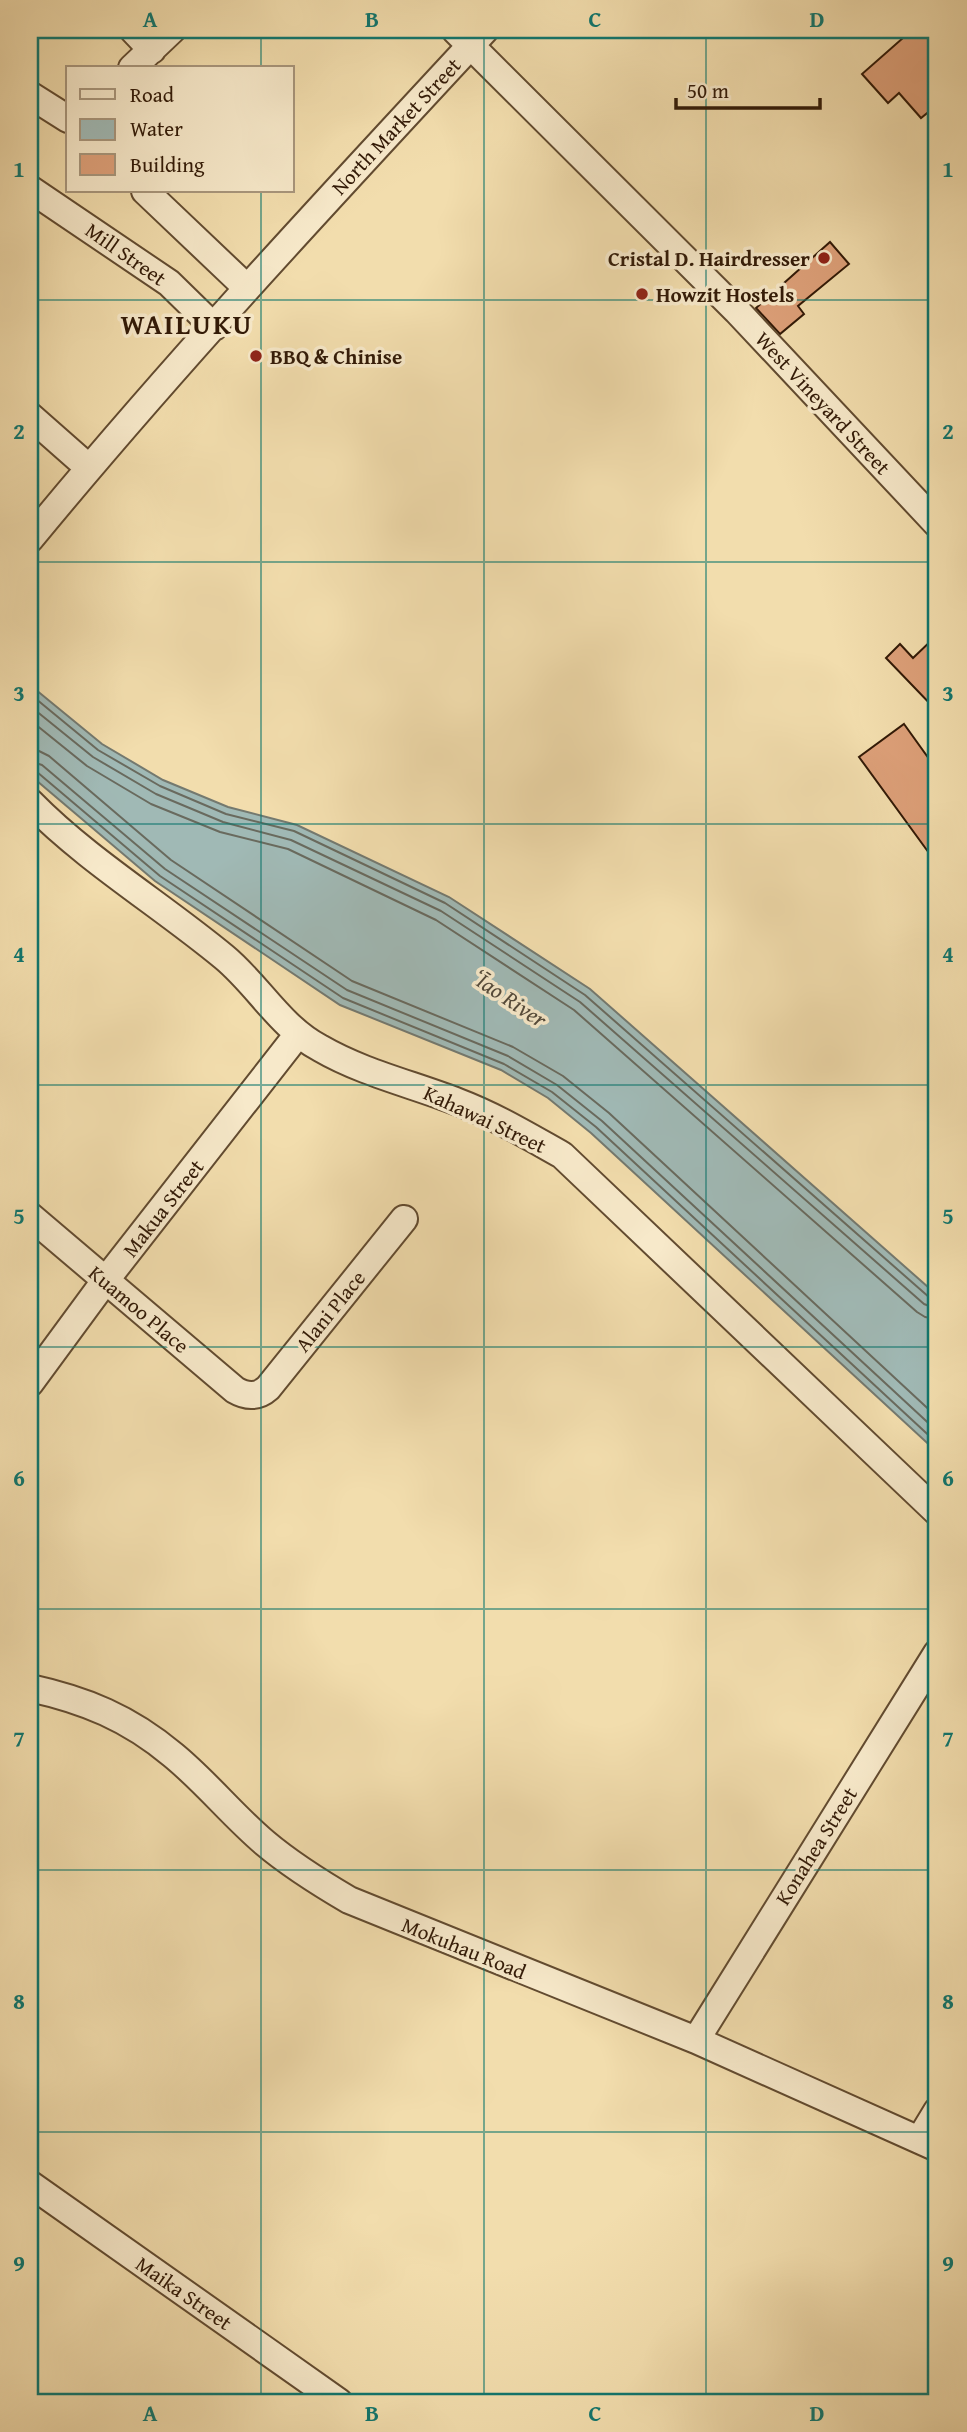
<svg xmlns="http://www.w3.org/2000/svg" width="967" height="2432" viewBox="0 0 967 2432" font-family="'Gentium Book Plus',serif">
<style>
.water{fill:#a0b9b5;stroke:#74796f;stroke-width:2}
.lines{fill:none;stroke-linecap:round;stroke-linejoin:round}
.shore{stroke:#696a5e;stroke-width:2}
.building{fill:#dda079;stroke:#321a07;stroke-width:2}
.minor-casing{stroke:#624b30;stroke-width:30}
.minor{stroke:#f7e9ca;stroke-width:26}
.grid{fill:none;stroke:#0f766e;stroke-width:2;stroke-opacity:0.55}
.poi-dot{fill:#8f2418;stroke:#f7e9ca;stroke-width:2.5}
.labels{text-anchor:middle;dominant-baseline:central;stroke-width:7;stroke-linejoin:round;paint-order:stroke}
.street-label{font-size:21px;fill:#321a07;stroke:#f7e9ca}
.poi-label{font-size:21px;font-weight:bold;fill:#321a07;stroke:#f7e9ca;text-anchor:start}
.water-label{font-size:23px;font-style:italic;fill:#534a3b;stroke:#f7e9ca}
.district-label{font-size:28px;font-weight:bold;letter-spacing:2px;fill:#321a07;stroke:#f7e9ca}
.neatline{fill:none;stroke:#0f766e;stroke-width:2.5}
.grid-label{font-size:23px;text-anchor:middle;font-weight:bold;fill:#0f766e}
</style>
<rect width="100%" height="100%" fill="#f2ddad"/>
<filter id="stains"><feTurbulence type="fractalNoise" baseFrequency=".00286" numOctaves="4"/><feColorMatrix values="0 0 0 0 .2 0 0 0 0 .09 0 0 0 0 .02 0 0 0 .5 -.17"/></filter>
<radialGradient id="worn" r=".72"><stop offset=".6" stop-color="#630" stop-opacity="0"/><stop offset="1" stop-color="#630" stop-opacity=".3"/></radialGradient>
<path class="water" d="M30,685L102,744L163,780L228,807L297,825L449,897L590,989L937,1295V1452L591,1133L548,1098L501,1070L340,1005L155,881L30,775Z"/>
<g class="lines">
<path class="shore" d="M30,694L98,750L160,786L226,814L294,831L445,903L585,995L930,1298L937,1300
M30,706L93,757L156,794L223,822L291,840L441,911L580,1002L924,1304L937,1309
M30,720L87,766L151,804L220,832L288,849L436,920L574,1010L917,1312L925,1317L937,1319
M30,751H39L49,756L171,860L352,981L513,1047L563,1076L609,1113L937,1417
M30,761L42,765L165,869L347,990L508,1056L557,1085L602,1121L937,1431
M30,770L37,772L160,876L343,998L504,1064L552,1092L596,1127L937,1443"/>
</g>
<path class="building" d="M912,30H937V105L921,118L899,93L888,103L862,74Z
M830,242L849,264L798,306L804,314L780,334L756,308Z
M937,635V711L886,658L900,644L913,658Z
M904,724L937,770V864L859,757Z"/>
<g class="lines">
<defs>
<path id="minor" d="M133,30L152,50
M455,30L737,311L937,524
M132,68L172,30
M30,95L68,119
M30,189L169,283L214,327
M145,191L247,288
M30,416L89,468
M30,539C175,363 330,197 485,30
M30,802C88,861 160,904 224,957C258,985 280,1027 320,1048C363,1073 412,1084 458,1102C495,1116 528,1136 562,1155L937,1512
M30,1216L235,1390C247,1397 258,1397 268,1388L404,1219
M30,1383L105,1281L298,1034
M30,1688C85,1700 129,1718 173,1755C206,1782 233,1816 265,1843C291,1865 320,1883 349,1900L696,2040L937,2148
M696,2040L937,1653
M920,2139L937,2111
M30,2184L339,2402"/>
</defs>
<use href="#minor" class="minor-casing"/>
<use href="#minor" class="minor"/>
</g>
<path class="grid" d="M261,30V68M484,30V2402M706,30V2402M261,191V2402M30,300H937M30,562H937M30,824H937M30,1085H937M30,1347H937M30,1609H937M30,1870H937M30,2132H937"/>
<g class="poi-dot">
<circle cx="824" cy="258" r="7"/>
<circle cx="642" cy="294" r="7"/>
<circle cx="256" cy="356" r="7"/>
</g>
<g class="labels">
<g class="street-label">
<text transform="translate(396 126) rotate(-47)">North Market Street</text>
<text transform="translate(126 254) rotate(35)">Mill Street</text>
<text transform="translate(823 403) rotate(47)">West Vineyard Street</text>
<text transform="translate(485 1119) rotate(25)">Kahawai Street</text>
<text transform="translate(163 1208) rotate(-52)">Makua Street</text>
<text transform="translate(139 1309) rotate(40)">Kuamoo Place</text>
<text transform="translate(330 1311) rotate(-51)">Alani Place</text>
<text transform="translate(816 1846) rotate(-58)">Konahea Street</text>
<text transform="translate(464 1948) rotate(22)">Mokuhau Road</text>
<text transform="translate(184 2293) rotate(35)">Maika Street</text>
</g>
<g class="poi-label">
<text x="810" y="258" text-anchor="end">Cristal D. Hairdresser</text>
<text x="656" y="294">Howzit Hostels</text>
<text x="270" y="356">BBQ &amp; Chinise</text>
</g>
<g class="water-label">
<text transform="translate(510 998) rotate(34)">ʻĪao River</text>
</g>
<g class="district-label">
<text x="187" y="323">WAILUKU</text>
</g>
</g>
<rect width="967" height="2432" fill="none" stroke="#f2ddad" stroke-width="77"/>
<rect x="66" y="66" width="228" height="126" fill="#f7e9ca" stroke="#a8967c" stroke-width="2"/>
<rect x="80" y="89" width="35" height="10" fill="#f7e9ca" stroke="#a8967c" stroke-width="2"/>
<text x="130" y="102" font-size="21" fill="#321a07">Road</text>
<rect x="80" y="119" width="35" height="21" fill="#a0b9b5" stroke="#a8967c" stroke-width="2"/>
<text x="130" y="136" font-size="21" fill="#321a07">Water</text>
<rect x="80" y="154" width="35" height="21" fill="#dda079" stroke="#a8967c" stroke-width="2"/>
<text x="130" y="172" font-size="21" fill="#321a07">Building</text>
<path d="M676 98v10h144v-10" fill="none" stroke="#321a07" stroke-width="3.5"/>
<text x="687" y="98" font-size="21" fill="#321a07" stroke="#f7e9ca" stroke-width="5" paint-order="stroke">50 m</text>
<rect x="38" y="38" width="890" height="2356" class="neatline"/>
<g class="grid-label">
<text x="150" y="27">A</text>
<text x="372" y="27">B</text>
<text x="595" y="27">C</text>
<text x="817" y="27">D</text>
<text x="19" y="177">1</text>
<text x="948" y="177">1</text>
<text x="19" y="439">2</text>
<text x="948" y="439">2</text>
<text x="19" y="701">3</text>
<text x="948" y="701">3</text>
<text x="19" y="962">4</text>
<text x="948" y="962">4</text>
<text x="19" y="1224">5</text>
<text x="948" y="1224">5</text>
<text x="19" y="1486">6</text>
<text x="948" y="1486">6</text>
<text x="19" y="1747">7</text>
<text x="948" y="1747">7</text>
<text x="19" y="2009">8</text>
<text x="948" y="2009">8</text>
<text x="19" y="2271">9</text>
<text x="948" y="2271">9</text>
<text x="150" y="2421">A</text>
<text x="372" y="2421">B</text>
<text x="595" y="2421">C</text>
<text x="817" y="2421">D</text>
</g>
<rect width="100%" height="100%" filter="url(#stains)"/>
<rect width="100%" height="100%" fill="url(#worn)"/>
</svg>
